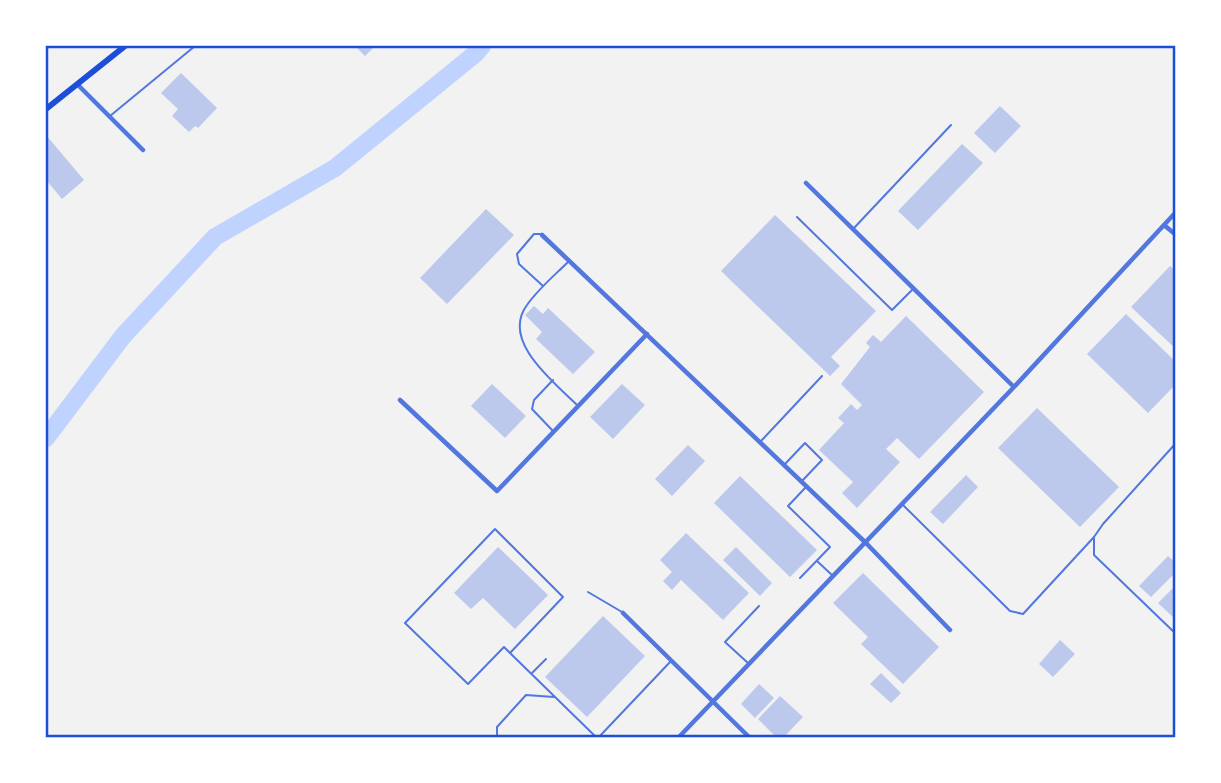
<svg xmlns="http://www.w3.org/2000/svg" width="1221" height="783" viewBox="0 0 1221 783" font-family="Roboto,sans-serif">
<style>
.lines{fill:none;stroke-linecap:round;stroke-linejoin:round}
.river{stroke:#bfd3fe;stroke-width:18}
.building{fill:#bdc9ec}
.service{stroke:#5277de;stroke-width:2}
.minor{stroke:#5277de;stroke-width:4.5}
.secondary{stroke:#1d4ed8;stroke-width:6}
.neatline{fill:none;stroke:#1d4ed8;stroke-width:2.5}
</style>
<rect width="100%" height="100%" fill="#f2f2f2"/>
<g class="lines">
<path class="river" d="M46,438L123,336L215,237L335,168L475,54L482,46"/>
</g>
<path class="building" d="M355,46H375L365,56Z
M181,73L217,108L198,128L195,126L189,132L172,116L178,109L161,93Z
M1000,106L1021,126L995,153L974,133Z
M46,135L84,180L62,199L46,180Z
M962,144L983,163L918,230L898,211Z
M486,209L514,235L447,304L420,278Z
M775,215L876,311L831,357L840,366L830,376L721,271Z
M1170,266L1176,271V349L1131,307Z
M534,306L543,314L548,308L595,352L573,374L536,339L542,332L525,315Z
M1126,314L1176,362V384L1148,413L1087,354Z
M906,316L984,392L919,459L897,438L886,449L900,462L857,508L842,493L853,482L819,450L844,423L838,418L851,404L857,410L862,405L841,384L870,347L866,343L873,335L881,342Z
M492,384L526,416L505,438L471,406Z
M622,384L645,405L613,439L590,417Z
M1037,408L1119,487L1080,527L998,448Z
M688,445L705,461L672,496L655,479Z
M966,475L978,487L943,524L930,512Z
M740,476L817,550L790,577L714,503Z
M686,533L749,593L723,620L681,580L672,590L663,581L672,572L660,560Z
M498,547L548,595L515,629L483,598L471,609L454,593Z
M736,547L772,583L760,596L723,560Z
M1168,556L1176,563V572L1151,597L1139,586Z
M863,573L939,647L903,684L861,644L868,637L833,603Z
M1176,585V620L1158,603Z
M603,616L645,656L587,717L545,677Z
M1060,640L1075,654L1053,677L1039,664Z
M881,673L901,693L891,703L870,684Z
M759,684L774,698L755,718L741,704Z
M780,696L803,717L783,738H777L758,719Z"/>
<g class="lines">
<path class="service" d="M110,116L195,46
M797,217L892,310L913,289
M854,228L951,125
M540,234H534L517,254L519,264L543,286
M569,261C555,275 538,289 527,305C500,341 555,383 577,405
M553,431L532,409L534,400L553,380
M761,441L822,376
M1176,443L1103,524L1094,537V555L1176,634
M785,464L805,443L822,460L802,481
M903,505L1010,611L1023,614L1094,537
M817,561L833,576
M800,578L830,547L788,506L806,487
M588,592L622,612
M510,653L504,647L468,684L405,623L495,529L563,597L510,653L597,738
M748,663L725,642L759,606
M532,673L546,659
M497,738V727L526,695L554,697
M598,738L671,661"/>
<path class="minor" d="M77,84L143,150
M806,183L1014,387
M1164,225L1176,235
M542,235L866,543L950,630
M400,400L497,491L647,334
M623,613L750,738
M678,738L1014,387L1176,212"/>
<path class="secondary" d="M46,109L125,46"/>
</g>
<rect width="1221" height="783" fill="none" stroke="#ffffff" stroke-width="94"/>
<rect x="47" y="47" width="1127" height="689" class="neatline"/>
</svg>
